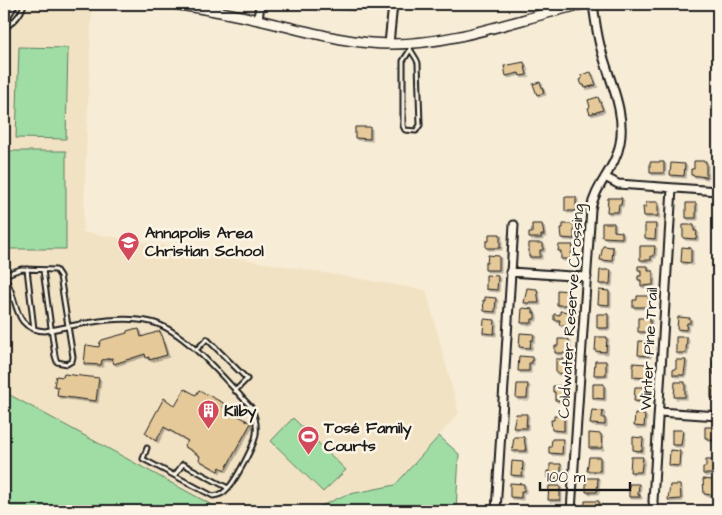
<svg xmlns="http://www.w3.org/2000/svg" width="722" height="515" viewBox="0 0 722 515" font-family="'Architects Daughter',sans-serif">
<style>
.built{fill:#f2e2c4}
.green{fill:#9fdda5;stroke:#5e7c60}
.building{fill:#e5c999;stroke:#1c1c1c;filter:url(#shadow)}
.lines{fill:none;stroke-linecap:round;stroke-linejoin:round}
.service-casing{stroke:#1c1c1c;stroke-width:7}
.minor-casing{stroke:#1c1c1c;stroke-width:11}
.tertiary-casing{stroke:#1c1c1c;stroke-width:12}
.service{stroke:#fcf5e5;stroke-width:3}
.minor{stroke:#fcf5e5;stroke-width:7}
.tertiary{stroke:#fcf5e5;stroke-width:9}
.labels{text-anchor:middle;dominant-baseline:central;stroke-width:5;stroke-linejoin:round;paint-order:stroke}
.poi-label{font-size:16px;font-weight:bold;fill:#1c1c1c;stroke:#fcf5e5;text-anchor:start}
.street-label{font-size:16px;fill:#1c1c1c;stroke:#fcf5e5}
</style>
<defs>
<filter id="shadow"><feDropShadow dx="2" dy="2" stdDeviation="0" flood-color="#0004"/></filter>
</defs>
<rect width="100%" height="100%" fill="#f7ecd6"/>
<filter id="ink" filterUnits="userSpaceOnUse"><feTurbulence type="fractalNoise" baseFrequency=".02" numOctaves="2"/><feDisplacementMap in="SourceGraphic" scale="10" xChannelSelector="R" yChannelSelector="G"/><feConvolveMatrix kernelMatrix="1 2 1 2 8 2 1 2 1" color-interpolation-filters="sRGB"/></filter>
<g filter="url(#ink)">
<path class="built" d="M4,4H92L83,232L426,290L459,413L395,484L344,494L309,511H218L13,410L4,368Z"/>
<path class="green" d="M19,47L68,48L66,139L16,138Z
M8,151H66V249H8Z
M4,367L10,395L223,511H4Z
M293,418L346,470L323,492L271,441Z
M439,436L459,454L456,511H310L345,495L395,485Z"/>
<path class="building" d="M338,4H352V9L338,8Z
M524,62L527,75L520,76L519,73L506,76L504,66Z
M591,72L596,85L585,88L584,85H582L580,80L582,79L581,75Z
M540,82L544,93L537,95L533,84Z
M598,97L603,110L590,114L588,108L590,107L588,100Z
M355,127H370V139L355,138Z
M694,161H706V177L691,175V169H694Z
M650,162H664V173H650Z
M671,163L685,164L684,176L670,175Z
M565,197H576V211H565Z
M608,198H622L621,205L619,204L618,212H607Z
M646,202H658V216H644L643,207H646Z
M686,203H696V218H686Z
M602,223H614V231L622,232V238L602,237Z
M532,224H542L544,235H541V238H529V233H532Z
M563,224H574V239L562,238L561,228H563Z
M645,224H656L655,239L645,238Z
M683,225H694V231H697L696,239L683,238Z
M489,234H500V248H486V241H489Z
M529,243H543V250H540V257H529Z
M559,245H573L570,259H561V251H558Z
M603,246L613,247L612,261L600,260Z
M640,246H655L654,256H651V260H640Z
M682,247L691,248V263L681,262Z
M488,255L499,256V270H485V263H487Z
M638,266H648V271H653V285L641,286V280H638V276H641V270H638Z
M600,270H611L610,284H599Z
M486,275L498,276L497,290L486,289Z
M527,288L537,289L539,303H524Z
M557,290L569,291V305H557Z
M599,290L609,291V305L598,304Z
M637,296H648L651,307H633V300H637Z
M485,297L496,298L495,312L484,311L483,300L485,301Z
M522,308L533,309V313H535V319H532V323H521Z
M560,311L572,312L570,326L559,325L560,320H554V314L560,315Z
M597,314H608V328H597Z
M678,317L690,318V323H687L686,330L677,329Z
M638,318H650V332H638Z
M484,319L495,320L494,334L483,333Z
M134,329L135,330L139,329L141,337L160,331L167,355L149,360V357L146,358L145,354L114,364L112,358L102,360L101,365L84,364L86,345L99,347L100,342L102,340L127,333V331Z
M520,333L534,334L533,340H531L530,348L519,347Z
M596,337H607L606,352L595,351Z
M676,337H687L686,353H676Z
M558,339H569V353H555V346H558Z
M639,341L650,342L649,356L638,355Z
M519,356L532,357V363H529V371H518Z
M556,359H568L567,374L556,373Z
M676,360H686L684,375H673V369H676Z
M595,361H606V375H594Z
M713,361H718V375L713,374Z
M633,363L647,364V378L633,377Z
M64,374L99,378L96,401L57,396L58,387L54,386L56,376L63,377Z
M675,382H685V397H674Z
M517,384H528L527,398H516Z
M593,384H604V399L593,398Z
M553,386H567L566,401L555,400V392H553Z
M635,387H647L646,402L634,401Z
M711,387H718V398H711Z
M185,389L196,395L199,390L225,404L223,407L251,423L225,470L220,467L218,471L199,460L200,456L184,446L188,441L164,427L156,441L145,433L164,398L175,406Z
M592,410L603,411L602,418H605V425L590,424Z
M516,414H527L526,428H513Z
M635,414L645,415L644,427L634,426Z
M554,416H564V431L552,430L551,420H554Z
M705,427H716V429H718V440H708V438H705Z
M672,430H683L681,445H672Z
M589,433L601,434L602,448H589Z
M514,437H524L526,451H512Z
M633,437L643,438L642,451L633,450Z
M552,439H563L562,454L549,453V447H551Z
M670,450L680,451L679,466L669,465Z
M589,457H600V471H587Z
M631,457H643L641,472H630Z
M706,460H715V474H703V467H706Z
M512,461L523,462L522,476L511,475Z
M550,464H561V478H547V471L550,472Z
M586,478H598L597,492H586Z
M703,479L713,480V495L704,494Z
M510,483L524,484V491H521V498L510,497Z
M629,484H639L638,495H640V497H629Z
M670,485H680L681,499L668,500Z
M549,486H560V500H548Z
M585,501H599V508H596V511H585Z"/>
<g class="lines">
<defs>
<path id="service" d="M4,21L8,17L16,4
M4,29C13,22 21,16 24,4
M409,45C410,52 416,56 418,63L420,125L416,131L405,130L403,126V61L410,50
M27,269L34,329
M4,275L21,269L56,270L60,276L73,357L72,361L67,364L57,362L55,356L43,270
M4,277C20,298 10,329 45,331C79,325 117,314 151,322C184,329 227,382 251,407C255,415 257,425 256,434C255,444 235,482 227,489C223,494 219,495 213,496L143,459L147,448
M196,350L207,339L247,379L235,391
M175,475L183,464L228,488"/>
<path id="minor" d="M258,20L260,4
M389,44L393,4
M605,177L618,184L718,191
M510,272L587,277
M659,412L718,416
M496,511L514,225
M571,511L591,209C595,185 616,168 620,143C626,112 609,79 601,49C597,35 595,19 593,4
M654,511L653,501L672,188"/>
<path id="tertiary" d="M174,4C206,9 239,15 271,23C310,32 350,44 391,44C458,44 519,18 584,4"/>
</defs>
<use href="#service" class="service-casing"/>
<use href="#minor" class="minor-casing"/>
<use href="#tertiary" class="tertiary-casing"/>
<use href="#service" class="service"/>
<use href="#minor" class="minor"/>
<use href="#tertiary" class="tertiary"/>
</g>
</g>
<defs>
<symbol id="school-pin" viewBox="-11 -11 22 30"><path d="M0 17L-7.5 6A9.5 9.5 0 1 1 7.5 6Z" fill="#d1495b" stroke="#fcf5e5"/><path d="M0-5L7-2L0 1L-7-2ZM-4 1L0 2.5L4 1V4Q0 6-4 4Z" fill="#fff"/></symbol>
<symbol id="building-pin" viewBox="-11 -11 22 30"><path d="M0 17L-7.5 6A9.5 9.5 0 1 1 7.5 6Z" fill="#d1495b" stroke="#fcf5e5"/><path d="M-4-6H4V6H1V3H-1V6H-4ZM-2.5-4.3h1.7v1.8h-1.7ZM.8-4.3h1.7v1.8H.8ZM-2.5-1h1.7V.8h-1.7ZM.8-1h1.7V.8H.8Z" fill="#fff"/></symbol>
<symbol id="stadium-pin" viewBox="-11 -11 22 30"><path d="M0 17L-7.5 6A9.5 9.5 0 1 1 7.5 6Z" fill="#d1495b" stroke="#fcf5e5"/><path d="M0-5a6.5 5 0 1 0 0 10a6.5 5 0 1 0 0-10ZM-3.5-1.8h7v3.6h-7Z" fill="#fff"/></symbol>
</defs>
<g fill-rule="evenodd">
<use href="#school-pin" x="116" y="230" width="25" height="34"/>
<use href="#building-pin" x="196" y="398" width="25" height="34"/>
<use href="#stadium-pin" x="296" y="424" width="25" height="34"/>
</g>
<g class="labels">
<g class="poi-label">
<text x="145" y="233">Annapolis Area<tspan x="145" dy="18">Christian School</tspan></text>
<text x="224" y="411">Kilby</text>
<text x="324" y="428">Tosé Family<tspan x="324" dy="18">Courts</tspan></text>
</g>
<g class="street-label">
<text transform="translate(571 311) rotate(-86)">Coldwater Reserve Crossing</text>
<text transform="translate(649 349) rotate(-87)">Winter Pine Trail</text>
</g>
</g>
<rect width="722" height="515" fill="none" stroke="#fcf5e5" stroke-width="20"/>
<rect x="10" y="10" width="702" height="495" fill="none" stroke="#1c1c1c" stroke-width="2" filter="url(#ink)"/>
<path d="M540 482v8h90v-8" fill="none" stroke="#1c1c1c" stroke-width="2.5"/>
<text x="547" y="482" font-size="15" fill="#1c1c1c" stroke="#fcf5e5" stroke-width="4" paint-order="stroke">100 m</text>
</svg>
